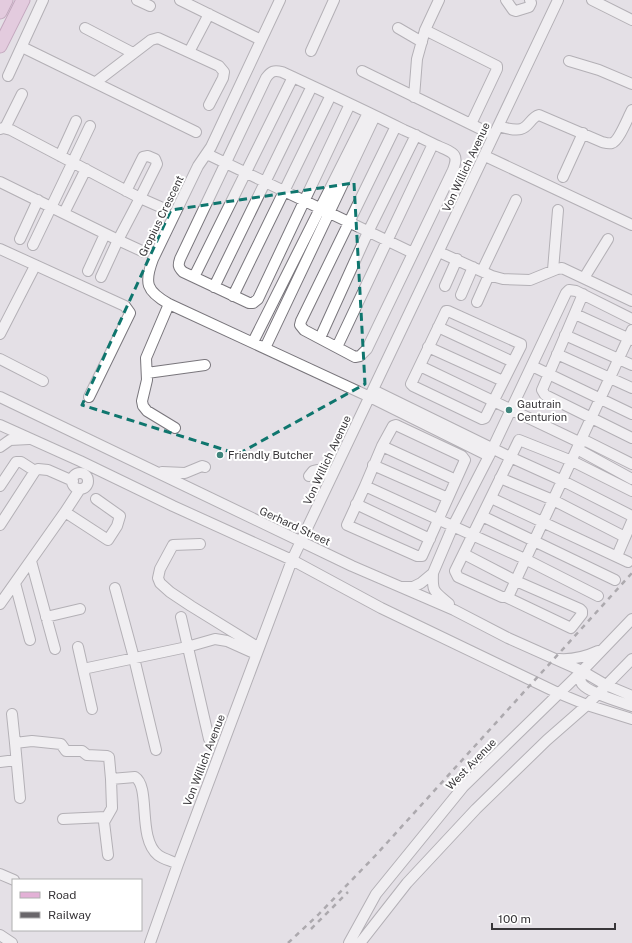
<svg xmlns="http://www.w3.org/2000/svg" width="632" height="943" viewBox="0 0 632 943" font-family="'Public Sans',sans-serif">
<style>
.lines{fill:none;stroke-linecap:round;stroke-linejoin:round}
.minor-casing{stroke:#79767c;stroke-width:12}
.major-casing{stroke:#9b648d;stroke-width:15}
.minor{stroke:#fff;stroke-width:10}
.major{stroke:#e3b1d6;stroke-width:13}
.rail{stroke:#69666a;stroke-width:2.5;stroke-dasharray:5 5;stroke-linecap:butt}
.marked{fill:none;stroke:#0f766e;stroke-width:3;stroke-dasharray:8 5;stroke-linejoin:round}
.poi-dot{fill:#3f857c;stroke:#fff;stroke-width:1.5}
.labels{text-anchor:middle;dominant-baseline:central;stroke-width:4;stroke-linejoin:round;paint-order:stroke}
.street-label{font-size:11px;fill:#383639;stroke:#fff}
.poi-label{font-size:11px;fill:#383639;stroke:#fff;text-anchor:start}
</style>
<rect width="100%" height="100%" fill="#e4e0e6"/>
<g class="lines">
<defs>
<path id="minor" d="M137,0L150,6
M180,0L261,40
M280,0L211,147L198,166L153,259C144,283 146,291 169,304L370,397L489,456
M506,0L513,10L516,11L529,7L531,3L530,0
M592,0L632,20
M85,28L133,53
M398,28L422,42
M425,30L497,66V69L471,124
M22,47L196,132
M311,51L334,0
M189,52L209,14
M569,61L599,70L632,84
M362,71L493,135
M8,76L43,0
M96,82L151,40L158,38L219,66L224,72L223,78L209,105
M414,97L417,59L425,30L439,0
M350,104L258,299L253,303H249L183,272C178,267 178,265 180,259L266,78C271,71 274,70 282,72C323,91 364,110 404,130C416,135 427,141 438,146C442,148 448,150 452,153C458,157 455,164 453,170L367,349L360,356L355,357L304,330L300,325L301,321L396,126
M498,126C505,128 514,131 521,129C529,127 531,117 539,115L602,142C606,143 609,144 612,143C619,141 628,117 632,110
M5,128L22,94
M0,129L3,128L11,130L140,198L118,240L0,182
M207,154L413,253
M60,156L76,121
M485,156L632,225
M563,177L583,133
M126,191L143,157L148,156L155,159L157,164L140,198L165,209
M64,213L86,169
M20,239L38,200
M33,245L90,126
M0,249L125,306L130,313L89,397
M439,252L492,276L503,279L530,280L557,269L562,268L632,301
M553,270L558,210
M88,271L105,234
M482,271L516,200
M101,277L118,240L144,252
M194,277L293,77
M584,278L608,239
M445,286L457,259
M214,287L312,86
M583,294L542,390L545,395L632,438
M461,295L473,267
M233,296L331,95
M477,302L489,275
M169,304L146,358L147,380L142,401L143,406L147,411L175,428
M446,311H448L521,344V346L485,418L482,419L413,386L411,384Z
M575,314L632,340
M438,327L513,362
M0,334L35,266
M565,335L632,365
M320,338L368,232L416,135
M253,342L368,113
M337,347L433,144
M428,347L503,381
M265,348L375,116
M557,354L632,388
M0,359L43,381
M420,366L581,443
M532,366L632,414
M147,373L205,365
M373,390L510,457L563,481L632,516
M0,397L352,566L454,610L508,638L582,671L606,685L632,696
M0,425L80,461L173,506L292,560L381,608L558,693L587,705L632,719
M582,439L632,464
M382,446L456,480
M0,447L10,440L29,439
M577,449L632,479
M373,465L448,498
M162,472L185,473L202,466L205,467
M72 481a8 8 0 1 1 16 0a8 8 0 1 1-16 0Z
M309,476L313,471L317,470L332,476
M500,478L553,500L625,537
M0,486L16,462H21L35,471
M365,486L347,525L417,556H422L465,460L462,456L396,425L393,426L382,446L365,486L525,559L598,596
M80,489L65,512L108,540L117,526L120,516L96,499
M491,498L628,562
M356,504L430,539
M482,516L615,580
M0,525L35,471L38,469L48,470L73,481
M200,544L173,545L160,569L158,578L160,583L170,592L191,606L259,648
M464,554L516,581L580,609L582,611V614L571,628L506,597H502L458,577L455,571L519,440L572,461L632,491
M617,556L632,521
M31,561L55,649
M433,573C432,594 435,591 449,604
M15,583L30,640
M402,587H413L421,583L433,573L453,526L489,456L566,293L569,290L576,291L632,319
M115,588L134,658L156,750
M506,597L509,595L632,330
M0,604L65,512
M46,617L80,609
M181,617L209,739
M78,647L92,709
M559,659C574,660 585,657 598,651
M83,669L187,647L215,639L227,641L256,654
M582,671C581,676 579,680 582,684C589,693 621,702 632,706
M12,714L15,743
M0,762L16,760
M20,798L15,743L32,741L61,744L66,751H82L87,755L107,756L109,757L111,779L135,777C151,787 137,838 158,855C163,859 172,861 178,864
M63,819L106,817
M108,855L104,822L112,808L111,779
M0,874L14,880
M0,935L12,943
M150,943L178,864L292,560L558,0
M349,943L376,894L463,787L582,671L632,619
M360,943L407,883L476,809L547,740L587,705L632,659"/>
<path id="major" d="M0,12L6,0
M0,46L23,0"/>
</defs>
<use href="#minor" class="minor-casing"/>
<use href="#major" class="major-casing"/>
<use href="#minor" class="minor"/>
<use href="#major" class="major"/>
<path class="rail" d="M311,929L348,892
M288,943L318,915L375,856L632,573"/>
</g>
<path d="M0 0H632V943H0ZM354,183L365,384L238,454L82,405L171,210Z" fill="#e4e0e6" fill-opacity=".55" fill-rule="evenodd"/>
<path class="marked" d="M354,183L365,384L238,454L82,405L171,210Z"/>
<g class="poi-dot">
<circle cx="509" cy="410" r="4"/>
<circle cx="220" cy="455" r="4"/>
</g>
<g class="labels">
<g class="street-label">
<text transform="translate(466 167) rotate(-65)">Von Willich Avenue</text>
<text transform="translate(161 216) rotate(-64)">Gropius Crescent</text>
<text transform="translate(327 460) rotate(-65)">Von Willich Avenue</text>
<text transform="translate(295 526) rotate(25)">Gerhard Street</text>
<text transform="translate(204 760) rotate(-69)">Von Willich Avenue</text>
<text transform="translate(471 764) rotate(-46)">West Avenue</text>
</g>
<g class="poi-label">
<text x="517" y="404">Gautrain<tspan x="517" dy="13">Centurion</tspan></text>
<text x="228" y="455">Friendly Butcher</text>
</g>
</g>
<rect x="12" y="879" width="130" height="52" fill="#ffffff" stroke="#afafb0"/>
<rect x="20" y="892" width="20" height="6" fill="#e3b1d6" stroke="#afafb0"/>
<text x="48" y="899" font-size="12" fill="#383639">Road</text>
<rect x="20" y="912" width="20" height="6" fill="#69666a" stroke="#afafb0"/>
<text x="48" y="919" font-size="12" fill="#383639">Railway</text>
<path d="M492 923v6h123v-6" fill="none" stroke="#383639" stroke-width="2"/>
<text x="498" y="923" font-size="12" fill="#383639" stroke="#ffffff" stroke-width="3" paint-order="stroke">100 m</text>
</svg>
